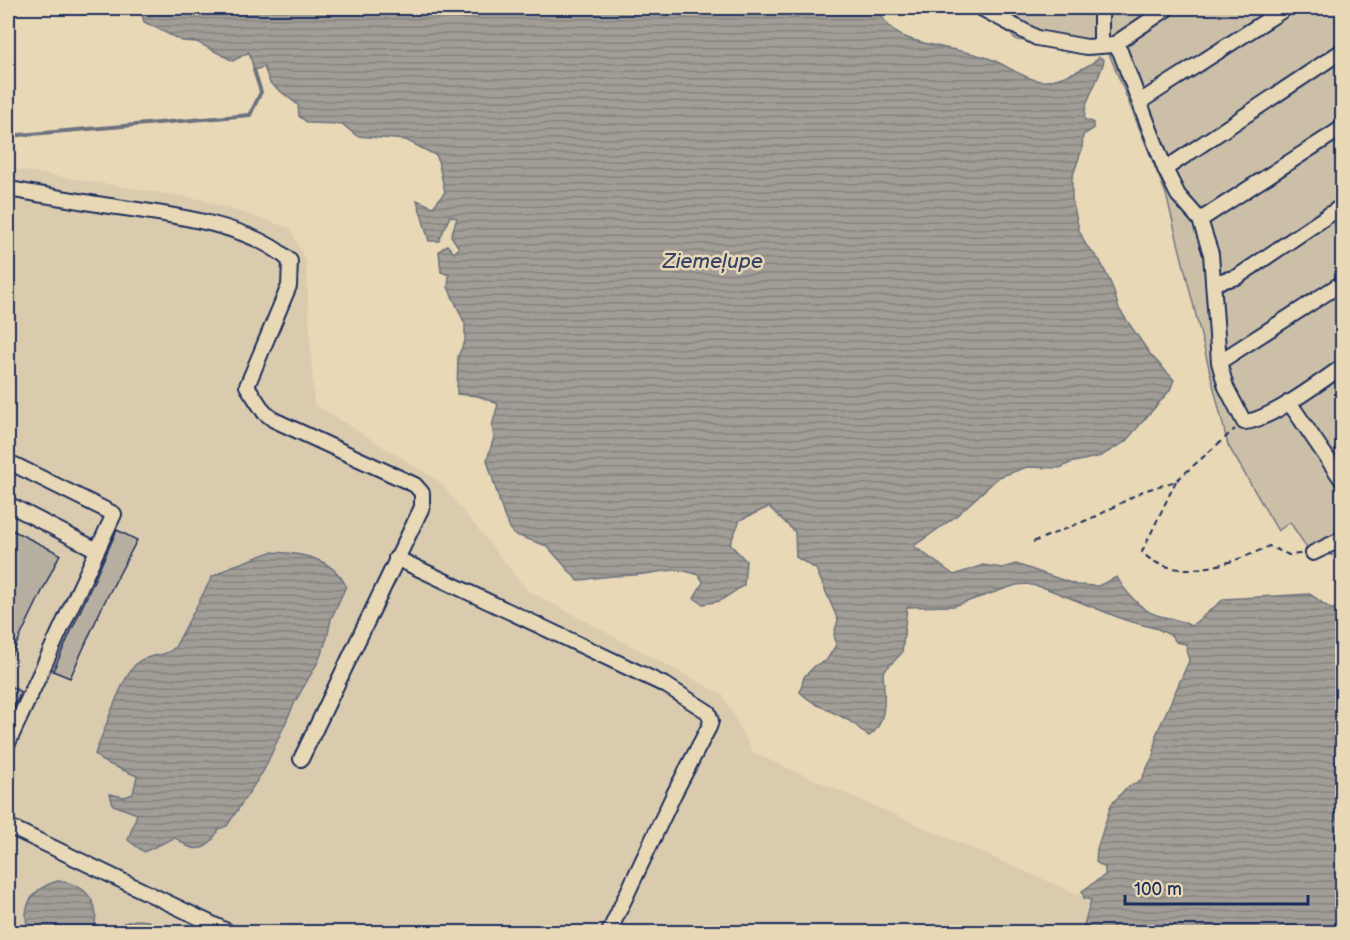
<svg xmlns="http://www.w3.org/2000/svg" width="1350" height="940" viewBox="0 0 1350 940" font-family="'Balsamiq Sans',sans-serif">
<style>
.built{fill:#dacbaf}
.garden{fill:#cbbfa8;stroke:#737783;stroke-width:1.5}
.water{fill:url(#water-rules);stroke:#6c7280;stroke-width:1.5}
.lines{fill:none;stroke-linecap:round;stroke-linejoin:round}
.stream{stroke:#6c7280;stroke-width:4}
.building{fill:#b6aea0;stroke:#1b2f5e;stroke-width:1.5}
.minor-casing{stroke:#1b2f5e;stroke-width:18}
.path{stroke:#1b2f5e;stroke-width:2;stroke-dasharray:6 4.5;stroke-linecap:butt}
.minor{stroke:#e9d8b5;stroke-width:14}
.labels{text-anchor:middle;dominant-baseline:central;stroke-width:5;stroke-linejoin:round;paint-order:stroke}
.water-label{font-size:21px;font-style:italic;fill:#364569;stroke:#e9d8b5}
</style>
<defs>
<pattern id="water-rules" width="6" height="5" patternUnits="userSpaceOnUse" patternTransform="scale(1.5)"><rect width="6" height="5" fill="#a29e97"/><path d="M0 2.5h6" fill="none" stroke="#83817e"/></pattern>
</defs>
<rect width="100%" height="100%" fill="#e9d8b5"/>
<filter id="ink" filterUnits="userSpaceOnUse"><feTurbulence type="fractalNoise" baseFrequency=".0167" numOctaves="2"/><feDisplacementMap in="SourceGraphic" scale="12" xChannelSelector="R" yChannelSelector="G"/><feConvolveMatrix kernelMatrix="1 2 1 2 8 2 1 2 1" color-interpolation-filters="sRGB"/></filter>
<g filter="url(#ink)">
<path class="built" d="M8,168L203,200L290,228L306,262L314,404L439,481L527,590L723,695L753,753L1091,900L1082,932H8Z"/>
<path class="garden" d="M980,8H1342V557L1309,551L1290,522L1278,531L1228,445L1166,194L1108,51L1017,40Z"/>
<path class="water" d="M140,8H876C884,20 890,31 905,37C929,47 959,49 985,57C1005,63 1019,77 1040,81C1053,83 1091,67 1099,57L1104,60C1102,76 1081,104 1085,120L1093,122V129L1083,135L1082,149L1072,178V199L1079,230L1086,245L1100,261L1112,286L1119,309L1150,354L1174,380L1170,390L1125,442L1101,456L1070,463L1060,468L1027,467L999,477L955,517L914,546L954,575L983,565L1002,568L1016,564L1077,585L1098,586L1117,577C1124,590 1140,609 1154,614C1167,619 1177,618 1191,626L1224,599L1310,594L1331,609L1342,608V932H1082L1091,900L1084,898L1082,891L1105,875V868L1096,862L1097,849L1111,805L1125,789L1141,780L1154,754L1156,735L1189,661L1186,644L1176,642L1172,636L1158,629L1125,620L1045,588L1027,584L1016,585L954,606L907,607L902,653L883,672C884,693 889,723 869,736C862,733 860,728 854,724C836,711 815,708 800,692L804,677L816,665L826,661L836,645L834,634L838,620L816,569L796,557L795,532L769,507L740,520L730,544L746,561L744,585L720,601L703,604L694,598L703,582L699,575C670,565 661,574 634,575C614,576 597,576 578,581L547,546L513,534L504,516L487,460L494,437L492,426L498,404L478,396L457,394L458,356L465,341V324L448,287L449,275L441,272L439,251L447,245L454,253L459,248L451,236L457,218L450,216L439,241H429L417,200L433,207L445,192L437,156L406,140L357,136L342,124L308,123L299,116L298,105L270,83L264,67L254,70L249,52L233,61L197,42L182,41L144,22Z
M271,552C300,553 332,557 346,586L331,619L327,638L318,662L295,702L264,770L227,826L219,829C212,842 204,854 187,846C181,843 181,839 174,838L144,852L128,840L137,814L113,805L110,794L124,797L133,794L137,776L102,761L95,754C104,732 121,678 137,663C148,653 166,658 175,647L212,577L230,567Z
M58,881C87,884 102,904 93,932H29C20,907 32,888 58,881Z
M136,920L148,921L166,932H112L124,923Z"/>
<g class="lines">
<path class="stream" d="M8,136L250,115L261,92L254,70"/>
</g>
<path class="building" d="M8,528L60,554L8,662Z
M117,530L137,540L103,605L70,678L53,671Z
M8,685L21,692L8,719Z"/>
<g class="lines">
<defs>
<path id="minor" d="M981,8L1037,38L1087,47L1113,45L1120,51L1165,169L1178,195L1200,220L1211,254L1219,362L1226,387L1244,422C1269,421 1321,381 1342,367
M1101,44V15L1104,8
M1113,45L1168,8
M1141,101L1286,8
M1165,169L1342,51
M8,189C39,194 71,200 103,205C157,213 250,222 290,261L289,286L247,386L264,412L274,420L415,485L422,493V507L301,759
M1200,220L1342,128
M1213,283L1237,277L1342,206
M1219,362L1342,283
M1289,402L1342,480
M8,504L97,550
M1313,553L1342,539
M396,558L667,686L708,712L711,721L709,727L674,794L609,932
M8,743L114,514L15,465
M8,826L229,932"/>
</defs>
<use href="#minor" class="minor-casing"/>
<path class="path" d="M1176,481L1142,552C1173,585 1234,563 1269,546L1289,555L1301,554
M1033,542L1097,516L1143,491L1176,481L1235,429"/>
<use href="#minor" class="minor"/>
</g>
</g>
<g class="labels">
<g class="water-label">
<text x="713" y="261">Ziemeļupe</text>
</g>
</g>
<rect width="1350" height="940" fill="none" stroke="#e9d8b5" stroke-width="30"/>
<rect x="15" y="15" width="1320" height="910" fill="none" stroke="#1b2f5e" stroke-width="2" filter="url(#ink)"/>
<path d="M1125 895v9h183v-9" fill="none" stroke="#1b2f5e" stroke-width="3"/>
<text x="1134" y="895" font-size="18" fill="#1b2f5e" stroke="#e9d8b5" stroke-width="4.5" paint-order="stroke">100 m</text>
</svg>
